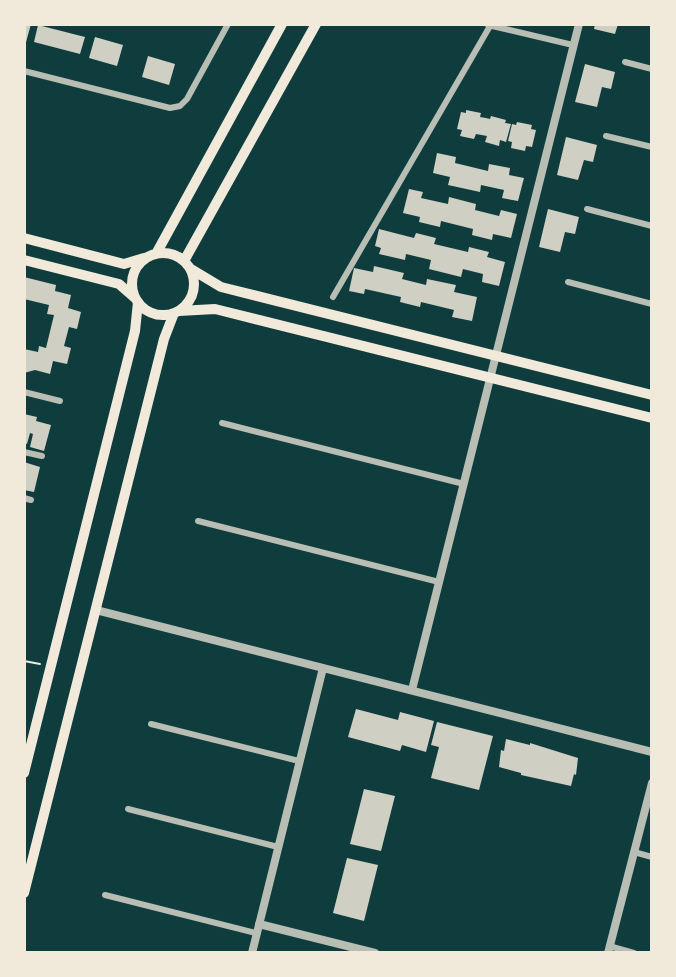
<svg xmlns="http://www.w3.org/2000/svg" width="676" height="977" viewBox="0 0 676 977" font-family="Quicksand,sans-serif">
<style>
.building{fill:#cfcfc3}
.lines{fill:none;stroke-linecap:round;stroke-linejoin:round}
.path{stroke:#f1e9da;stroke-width:2}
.minor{stroke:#b8beb3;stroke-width:6}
.tertiary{stroke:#b8beb3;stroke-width:8}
.secondary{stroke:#f1e9da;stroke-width:10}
</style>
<rect width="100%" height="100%" fill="#0f3d3e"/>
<path class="building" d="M24,24H31L25,46H24Z
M595,24H618L615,34L594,29Z
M38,25L85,37L80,54L34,42Z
M95,37L123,45L117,66L89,58Z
M148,56L175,64L169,85L142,77Z
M585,64L615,72L611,89L602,87L597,107L575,102Z
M466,110L481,113L480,117L486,118L490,119L491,116L506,120L505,123L511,124L506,142L500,140L499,146L485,142L487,136L476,134L474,139L460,136L462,130L457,129L461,112L466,113Z
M517,122L532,125L531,129L536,130L532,147L526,146L525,151L511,148L512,142L508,141L512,124L516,125Z
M566,137L597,145L593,162L584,160L578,180L557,175Z
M437,153L456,157L455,163L488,171L489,164L510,168L509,175L524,178L518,201L502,198L504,190L481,185L480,192L448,185L450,177L433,173Z
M409,189L423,192L421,198L448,204L449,197L476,204L475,210L499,216L501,210L517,214L511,238L493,234L492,240L472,235L473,229L441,221L440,227L419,222L420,217L403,213Z
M548,209L579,217L575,234L565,232L560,252L539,247Z
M379,229L414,238L416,233L436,238L434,244L468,252L469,247L489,252L487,257L505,262L499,286L482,282L483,274L463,269L461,277L429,269L431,260L406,254L405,260L379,254L381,248L375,246Z
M374,266L404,273L402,279L426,285L427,279L456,285L454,292L477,297L472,321L452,317L454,310L421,302L420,307L400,302L401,297L365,289L364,294L349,291L354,268L373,272Z
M24,277L56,285L55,291L71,295L68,308L81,312L77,329L69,327L64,346L71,348L67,364L53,361L50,374L35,370L24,373V349L38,352L39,346L46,348L54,315L47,314L49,305L24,299Z
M24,414L37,417L36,421L51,425L44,451L30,447L33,434L30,433L27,444L24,443Z
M24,462L40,467L34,492L24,490Z
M356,709L398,720L400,712L434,721L426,752L402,745L400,751L348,737Z
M437,722L493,736L479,790L431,778L439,747L431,745Z
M506,739L530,745V743L578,758L576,775L574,774L571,786L521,775V773L499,767L501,750L504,751Z
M364,789L395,796L381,851L350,844Z
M347,858L378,865L364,921L333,913Z"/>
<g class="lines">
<path class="path" d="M24,661L40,664"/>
<path class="minor" d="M488,25L573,45
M625,62L652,69
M24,71L170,108L180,106L187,99L228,24
M606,136L652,147
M587,209L652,226
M568,282L652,304
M333,297L490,26
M24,392L60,401
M222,423L464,484
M24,452L42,456
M24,498L31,500
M198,521L439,582
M151,724L299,761
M128,809L278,847
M634,852L652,857
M105,895L256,933
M609,946L634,953"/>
<path class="tertiary" d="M96,610L652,752
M412,690L579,24
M259,924L375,953
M252,953L323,668
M608,953L652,783"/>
<path class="secondary" d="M24,238L124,264L144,258
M132 284a31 31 0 1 1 62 0a31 31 0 1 1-62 0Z
M156,254L282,24
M24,260L119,284L135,298
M184,261L316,24
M191,269L221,287L652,395
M179,311L215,309L652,418
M24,773L135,331L138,302
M24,893L164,339L174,313"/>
</g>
<rect width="676" height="977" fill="none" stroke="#f1e9da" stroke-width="52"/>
</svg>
